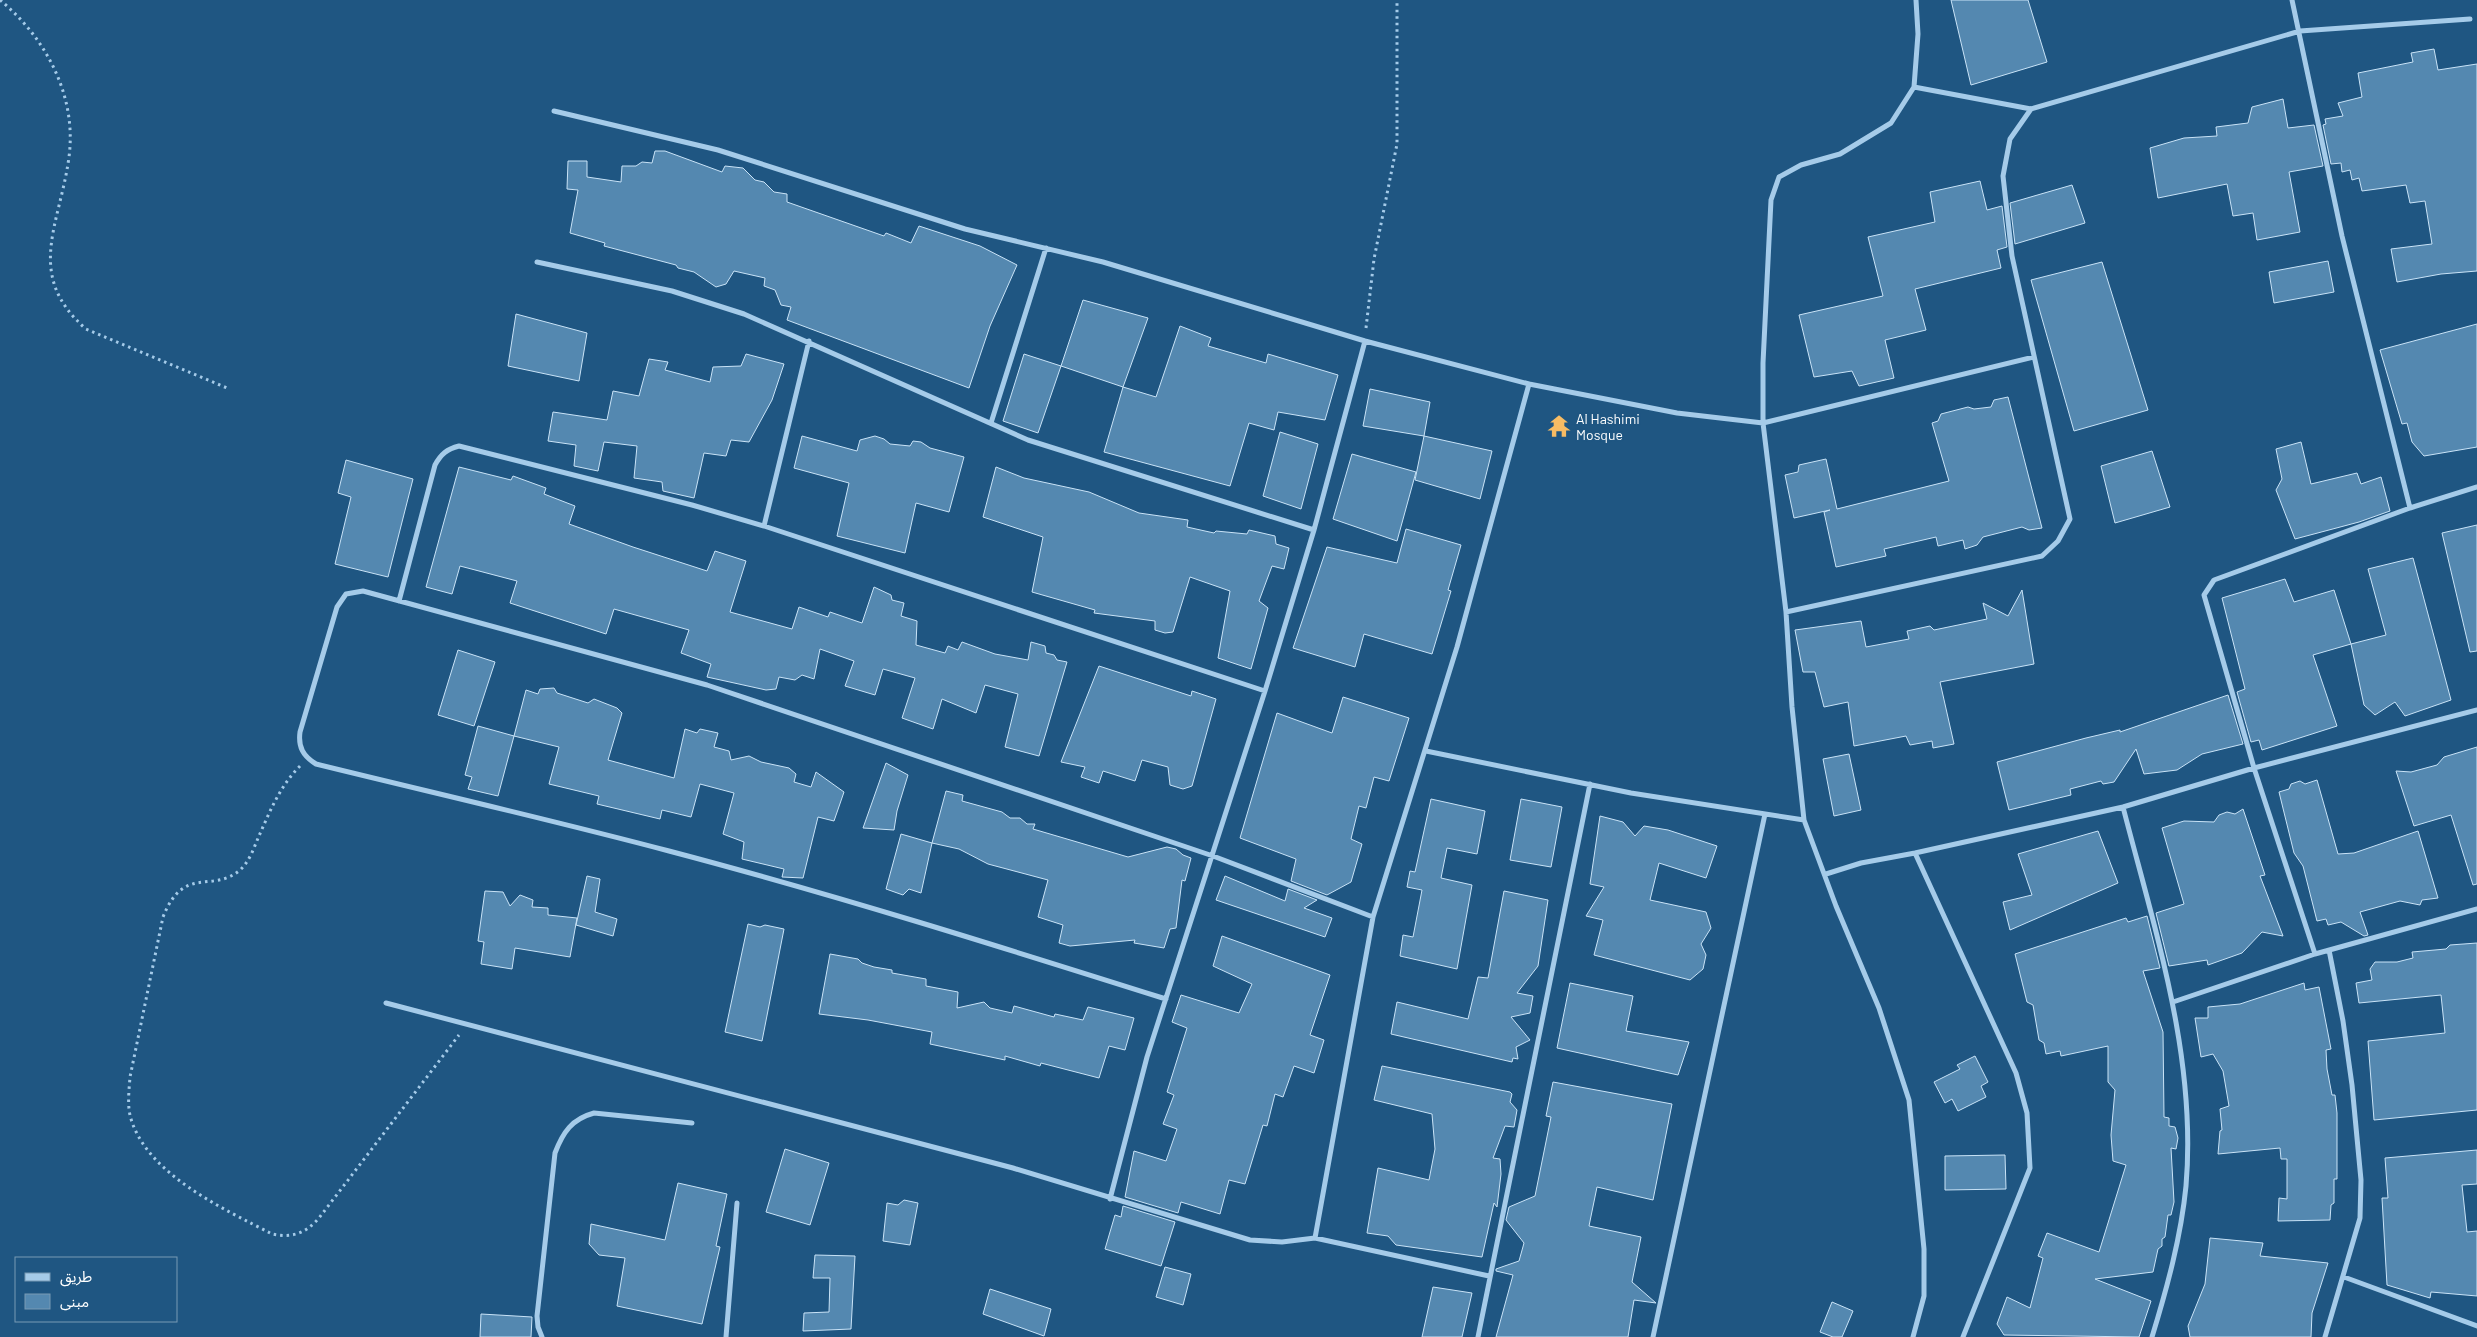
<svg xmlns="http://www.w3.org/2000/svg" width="2477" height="1337" viewBox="0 0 2477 1337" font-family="Barlow,'Noto Sans Arabic',sans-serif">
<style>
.building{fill:#5488b0;stroke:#c9e3f7}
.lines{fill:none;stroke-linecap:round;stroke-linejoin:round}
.path{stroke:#a5cbe9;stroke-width:3;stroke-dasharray:2.5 4;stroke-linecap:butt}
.street{stroke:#a5cbe9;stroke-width:5}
.labels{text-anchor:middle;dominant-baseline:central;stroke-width:4;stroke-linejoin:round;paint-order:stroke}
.poi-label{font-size:14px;fill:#fff;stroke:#1f5682;text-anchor:start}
</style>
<rect width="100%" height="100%" fill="#1f5682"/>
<path class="building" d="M1951,0H2028L2047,62L1971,85Z
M2434,49L2438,70L2477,64V271L2441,274L2397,282L2391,249L2432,244L2425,201L2410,203L2406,185L2362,191L2359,178L2352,180L2350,170L2342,172L2341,163L2331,164L2323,125L2326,124L2325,119L2343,116L2338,103L2362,97L2358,73L2413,62L2411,53Z
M2283,99L2288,128L2314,125L2323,166L2289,172L2300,232L2257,240L2253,213L2233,216L2227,184L2158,198L2150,148L2184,138L2217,136L2216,127L2248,123L2252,107Z
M655,151H665L722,172L725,166L743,168L755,180L764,182L774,192L787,194V202L884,236L886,233L911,243L919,226L980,246L1017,265L990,326L969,388L787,320L791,307L781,305L775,290L764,286L765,278L734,271L726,284L716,287L694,272L678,268L676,265L604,246L605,243L570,233L578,190L567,189L568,161H587V177L621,182L622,166H636L642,162L652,163Z
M1980,181L1987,210L2002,206L2007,247L1997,250L2001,268L1915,289L1926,330L1885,340L1894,378L1859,386L1852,371L1814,377L1799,315L1883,296L1868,237L1935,222L1930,192Z
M2072,185L2085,223L2015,244L2010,203Z
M2328,261L2334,292L2274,303L2269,272Z
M2102,262L2148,410L2074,431L2031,280Z
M1083,300L1148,318L1123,387L1061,366Z
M516,314L587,333L579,381L508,366Z
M2477,324V447L2424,456L2412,442L2407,423L2402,424L2380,350Z
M1180,326L1211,338L1208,346L1266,363L1268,354L1338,375L1325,420L1278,412L1274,430L1249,423L1230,486L1104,452L1123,387L1156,397Z
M746,354L784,364L772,400L749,442L731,440L726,456L704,453L694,498L663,491L662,482L634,478L637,446L604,442L598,471L574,466L576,445L548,441L553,412L607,420L613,391L639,396L649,359L668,362L665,370L710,382L713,367L741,366Z
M1024,354L1061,366L1038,433L1003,421Z
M1370,389L1430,402L1424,436L1363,426Z
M2008,397L2042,528L2029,530L2022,527L1983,537L1977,545L1965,549L1963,540L1938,546L1936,537L1884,549L1886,556L1836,567L1824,512L1830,510L1794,518L1785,475L1798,472L1799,465L1826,459L1837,509L1949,481L1932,423L1938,421L1941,414L1968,407L1974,409L1991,407L1994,400Z
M1280,432L1318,444L1301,509L1263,496Z
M802,436L857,451L860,440L875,436L884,439L890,444L910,446L913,441L921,442L930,448L964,457L949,512L916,503L905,553L837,536L849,483L794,468Z
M1424,436L1492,451L1480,499L1415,480Z
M2301,442L2311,484L2357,473L2361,484L2381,477L2390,511L2359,522L2295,539L2276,490L2282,479L2276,449Z
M2152,451L2170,507L2115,523L2101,466Z
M1352,454L1416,472L1397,541L1333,519Z
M346,460L413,479L388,577L335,564L351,497L338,493Z
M459,467L511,480L513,476L546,488L544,494L575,506L569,524L633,547L707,571L715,551L746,561L730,612L792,629L799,607L828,617L830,612L862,623L874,587L891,595L892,600L904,603L901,616L917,621L916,645L945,653L948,646L958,650L962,642L995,654L1028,660L1031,642L1045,646L1046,653L1054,655L1057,660L1067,662L1039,756L1005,747L1018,694L985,685L976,713L942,699L933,729L902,718L915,678L883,669L875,695L845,686L854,661L820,649L814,679L802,675L795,680L779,677L776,689L766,690L707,677L711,664L681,653L689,630L614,609L606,634L510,603L517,581L460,566L452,594L426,587Z
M996,467L1024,478L1089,492L1139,513L1188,520L1187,527L1214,533L1216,531L1247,534L1249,530L1275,536L1276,544L1289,548L1284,569L1272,566L1259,601L1268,608L1251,669L1218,658L1230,591L1190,577L1173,632L1165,633L1155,630V621L1094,613L1095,610L1032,592L1043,537L983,517Z
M2477,525V651L2470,652L2442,533Z
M1406,529L1461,545L1448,590L1451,591L1432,654L1364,634L1355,667L1293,648L1327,547L1397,563Z
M2413,558L2451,700L2405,716L2395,702L2375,715L2364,705L2351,644L2386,635L2368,569Z
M2285,579L2294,602L2334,590L2351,644L2313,655L2337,726L2262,750L2259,740L2251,742L2237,692L2245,689L2222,598Z
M2022,590L2034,664L1940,682L1954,744L1933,748L1932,741L1910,745L1906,736L1854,746L1848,702L1824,707L1815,672H1803L1795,630L1861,621L1866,647L1909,639L1907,631L1930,626L1934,630L1987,619L1983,603L2008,616Z
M458,650L495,662L474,726L438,715Z
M1099,666L1191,696L1192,691L1216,699L1192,786L1183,789L1170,785L1168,767L1142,760L1135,781L1103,771L1099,783L1081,777L1085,767L1061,762Z
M554,688L557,693L588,703L594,699L617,708L622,713L608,760L674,778L685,729L697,733L700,729L718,733L714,747L729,751L731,760L749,756L761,762L789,768L796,774L794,782L811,787L816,772L844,792L834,821L818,817L803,878L782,877L784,869L742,859L744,842L723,834L734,793L700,784L691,817L662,810L660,819L597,804L599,796L549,784L559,747L514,736L526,690L538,694L540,689Z
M2228,695L2243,744L2202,754L2177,770L2144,774L2136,749L2114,782L2103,784L2101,781L2070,789L2071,795L2009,810L1997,762L2086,738L2120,730V732Z
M1343,697L1409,718L1389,781L1374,777L1366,808L1359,806L1351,839L1362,844L1351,882L1327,895L1291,881L1296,859L1240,838L1277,713L1332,733Z
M478,726L514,736L498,796L468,789L472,777L465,775Z
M2477,747V884L2473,885L2451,815L2414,826L2396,771L2411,772L2437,765L2444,757Z
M1849,754L1861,810L1834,816L1823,759Z
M886,763L908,775L897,811L894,830L863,828Z
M2317,780L2338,854L2354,853L2418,831L2438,898L2422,900L2420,905L2400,901L2360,912L2368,935L2364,936L2341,922L2328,925L2326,919L2317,921L2303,866L2294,853L2279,792L2289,789L2291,784L2300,781L2305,784Z
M946,791L963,795L962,801L1002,812L1010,818H1020L1027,824H1035L1033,829L1128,857L1167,847L1176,849L1183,855L1191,858L1185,881L1182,880L1176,928L1170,929L1164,948L1134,943L1135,940L1070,946L1059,943L1063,925L1038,917L1048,880L988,864L959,849L932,843Z
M1431,799L1485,811L1477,854L1447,848L1441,878L1472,885L1457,969L1400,956L1403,935L1413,937L1422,890L1407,887L1410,871L1415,872Z
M1521,799L1562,807L1551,867L1510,860Z
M2243,809L2265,875L2260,876L2283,936L2262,932L2242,953L2208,965L2207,960L2169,966L2156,913L2184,904L2162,828L2184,821L2214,822L2219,815L2227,812L2235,814Z
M1600,816L1623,822L1635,836L1644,826L1668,830L1717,846L1706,878L1659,863L1650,900L1706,912L1711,928L1701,944L1706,955L1703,969L1690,980L1594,955L1603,920L1586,916L1604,887L1590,884Z
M2098,831L2118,883L2010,930L2003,902L2032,895L2018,854Z
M901,834L932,843L921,893L909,889L903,895L886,889Z
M587,876L600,879L595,912L617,919L613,936L576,925Z
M1225,876L1285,901L1288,889L1317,900L1304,908L1332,918L1325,937L1216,900Z
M485,891L503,892L510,906L520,895L533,900L532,907L548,908V915L577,918L570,957L515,948L512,969L481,964L484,942L478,941Z
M1504,891L1548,900L1538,966L1517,993L1533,996L1530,1013L1511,1017L1530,1040L1516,1047L1518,1059L1513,1058L1512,1062L1391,1034L1397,1002L1468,1019L1478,977L1488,978Z
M2147,916L2160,968L2143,971L2163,1032L2164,1117L2169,1118V1126L2175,1127L2178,1138L2176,1149L2171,1148L2174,1202L2171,1215H2168L2165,1237L2162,1239V1246L2158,1249L2153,1272L2095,1279L2151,1301L2139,1337L2004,1335L1997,1324L2007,1297L2030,1308L2043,1258L2038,1256L2047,1233L2099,1252L2126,1165L2113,1161L2111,1135L2115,1090L2108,1082V1046L2061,1056L2060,1051L2046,1054L2044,1043L2039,1040L2033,1005L2027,1002L2015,954L2126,918L2128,922Z
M748,924L760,927L765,925L784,929L762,1041L725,1032Z
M1222,936L1330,975L1310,1035L1324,1040L1314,1073L1294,1066L1283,1097L1275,1094L1267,1126L1263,1125L1245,1184L1229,1180L1220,1214L1181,1202L1178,1213L1125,1197L1134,1151L1166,1161L1177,1129L1163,1124L1174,1095L1167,1092L1187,1028L1172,1022L1181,995L1239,1013L1252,984L1213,966Z
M2477,943V1110L2374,1120L2368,1041L2445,1033L2441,995L2359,1003L2356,983L2372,980L2370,969L2375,962H2397L2413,958L2412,952L2446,949L2450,945Z
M830,954L858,959L862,963L874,967L892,970V973L926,979V986L958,992L957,1008L984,1002L990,1008L1012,1013L1014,1006L1054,1017L1055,1014L1083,1020L1088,1007L1134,1018L1125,1050L1109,1046L1099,1078L1041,1063L1040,1066L1005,1056V1060L930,1044L932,1032L868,1020L819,1014Z
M1570,983L1633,996L1626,1031L1689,1042L1678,1075L1557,1048Z
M2304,983L2305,990L2319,987L2331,1049L2326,1050L2327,1069L2332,1095H2335L2337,1113V1179H2334V1203L2331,1205L2330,1220L2278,1221L2279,1198L2287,1199V1159H2281L2280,1148L2218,1154L2220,1131L2222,1130L2220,1109L2229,1106L2223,1071L2213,1054L2201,1057L2195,1018H2208V1007L2240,1004Z
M1975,1056L1988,1082L1981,1086L1986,1097L1958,1111L1952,1099L1945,1103L1934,1082L1960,1069L1957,1065Z
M1382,1066L1510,1092L1512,1094L1510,1102L1517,1110L1514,1127L1505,1126L1493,1158L1500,1159L1501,1174L1497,1207L1494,1203L1482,1257L1396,1245L1388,1236L1367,1233L1378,1168L1429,1180L1435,1149L1432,1114L1374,1100Z
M1553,1082L1672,1104L1653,1200L1597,1187L1589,1226L1641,1237L1632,1282L1656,1303L1634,1300L1628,1337H1496L1513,1275L1496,1271V1269L1519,1261L1524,1243L1506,1220L1509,1207L1535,1196L1551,1117L1546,1116Z
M785,1149L829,1163L810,1225L766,1212Z
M2477,1150V1184L2462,1185L2467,1232L2477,1231V1296L2431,1292L2430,1298L2387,1285L2382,1198H2388L2385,1158Z
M2005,1155L2006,1189L1945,1190V1156Z
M678,1183L727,1194L716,1246L720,1247L702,1324L617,1306L625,1258L599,1255L589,1244L591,1224L665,1240Z
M904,1200L918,1203L910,1245L883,1241L887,1203L898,1205Z
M1123,1206L1175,1222L1161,1266L1105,1249L1115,1215L1121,1217Z
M2210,1238L2263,1243L2260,1256L2328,1263L2312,1313L2311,1337H2190L2188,1326L2205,1284Z
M815,1255L855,1256L851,1329L803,1331L804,1313L829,1312L830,1278H813Z
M1165,1267L1191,1274L1183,1305L1156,1297Z
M1433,1287L1472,1293L1462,1337H1422Z
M990,1289L1051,1309L1044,1336L983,1314Z
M1832,1302L1853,1311L1842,1337H1833L1820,1332Z
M481,1314L532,1317L531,1337H480Z"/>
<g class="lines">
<path class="path" d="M0,0C46,38 77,96 69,157C60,225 24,275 86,329L227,388
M1366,328L1374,259L1397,144V0
M300,766C280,786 270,811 259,836C254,847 250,861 240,870C212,894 184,864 163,917L130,1077C129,1091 127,1106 131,1119C148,1175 224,1209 272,1234C292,1238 305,1234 319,1218L459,1035"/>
<path class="street" d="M2292,0L2342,236L2410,508
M1914,87L2031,109L2300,31L2470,19
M554,111L718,150L965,229L1103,262L1365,341L1529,384L1677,413L1763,423L2034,357
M537,262L672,291L744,314L1028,440L1314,530
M991,423L1046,248
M764,526L809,341
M399,601L435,465C441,454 447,449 459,446L692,505L764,526L1265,691
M1786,612L2042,556L2058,541L2070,519L2012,256L2003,176L2010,139L2031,109
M1426,751L1631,793L1804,820
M2123,807C2155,931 2197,1057 2186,1186C2181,1237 2167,1288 2152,1337
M1915,853L2016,1073L2027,1113L2030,1168L1963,1337
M1826,874L1861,863L1915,853L2123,807L2254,768L2477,710
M2315,954L2254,768L2204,595L2214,580L2410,508L2477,487
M1166,999C1001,947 836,895 669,851C552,820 434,793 316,764C303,756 298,747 300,732L337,607L346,594L363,591L707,685L1213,856L1373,917
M2173,1002L2315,954L2477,909
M386,1003L1013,1168L1250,1240L1282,1242L1315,1238L1489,1276
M1110,1199L1147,1057L1265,691L1314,530L1365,341
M1315,1238L1373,917L1457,647L1529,384
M2344,1277L2477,1326
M542,1337L538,1327L537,1316L555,1153C563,1132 572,1119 594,1113L692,1123
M726,1337L737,1203
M1478,1337L1590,784
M1653,1337L1765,814
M1913,1337L1924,1296V1249L1909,1100L1879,1008L1836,906L1804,820L1792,707L1786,612L1763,423V363L1771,200L1779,177L1801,165L1840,154L1891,123L1914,87L1918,34L1916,0
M2325,1337L2360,1218L2361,1180L2352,1085L2343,1021L2329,950"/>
</g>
<defs>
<symbol id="temple-bare" viewBox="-9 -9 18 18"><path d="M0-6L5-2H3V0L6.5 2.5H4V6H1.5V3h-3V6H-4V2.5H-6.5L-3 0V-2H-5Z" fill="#f7bc64" stroke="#1f5682" stroke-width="2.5" paint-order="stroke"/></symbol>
</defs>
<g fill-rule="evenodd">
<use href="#temple-bare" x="1543" y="410" width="32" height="32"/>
</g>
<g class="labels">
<g class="poi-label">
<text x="1576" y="418">Al Hashimi<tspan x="1576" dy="16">Mosque</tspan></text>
</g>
</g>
<rect x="15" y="1257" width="162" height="65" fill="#1f5682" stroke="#799ab4"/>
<rect x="25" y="1273" width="25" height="8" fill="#a5cbe9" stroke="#799ab4"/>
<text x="60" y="1282" font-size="15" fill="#ffffff">طريق</text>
<rect x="25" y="1294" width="25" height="15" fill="#5488b0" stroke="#799ab4"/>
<text x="60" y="1307" font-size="15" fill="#ffffff">مبنى</text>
</svg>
